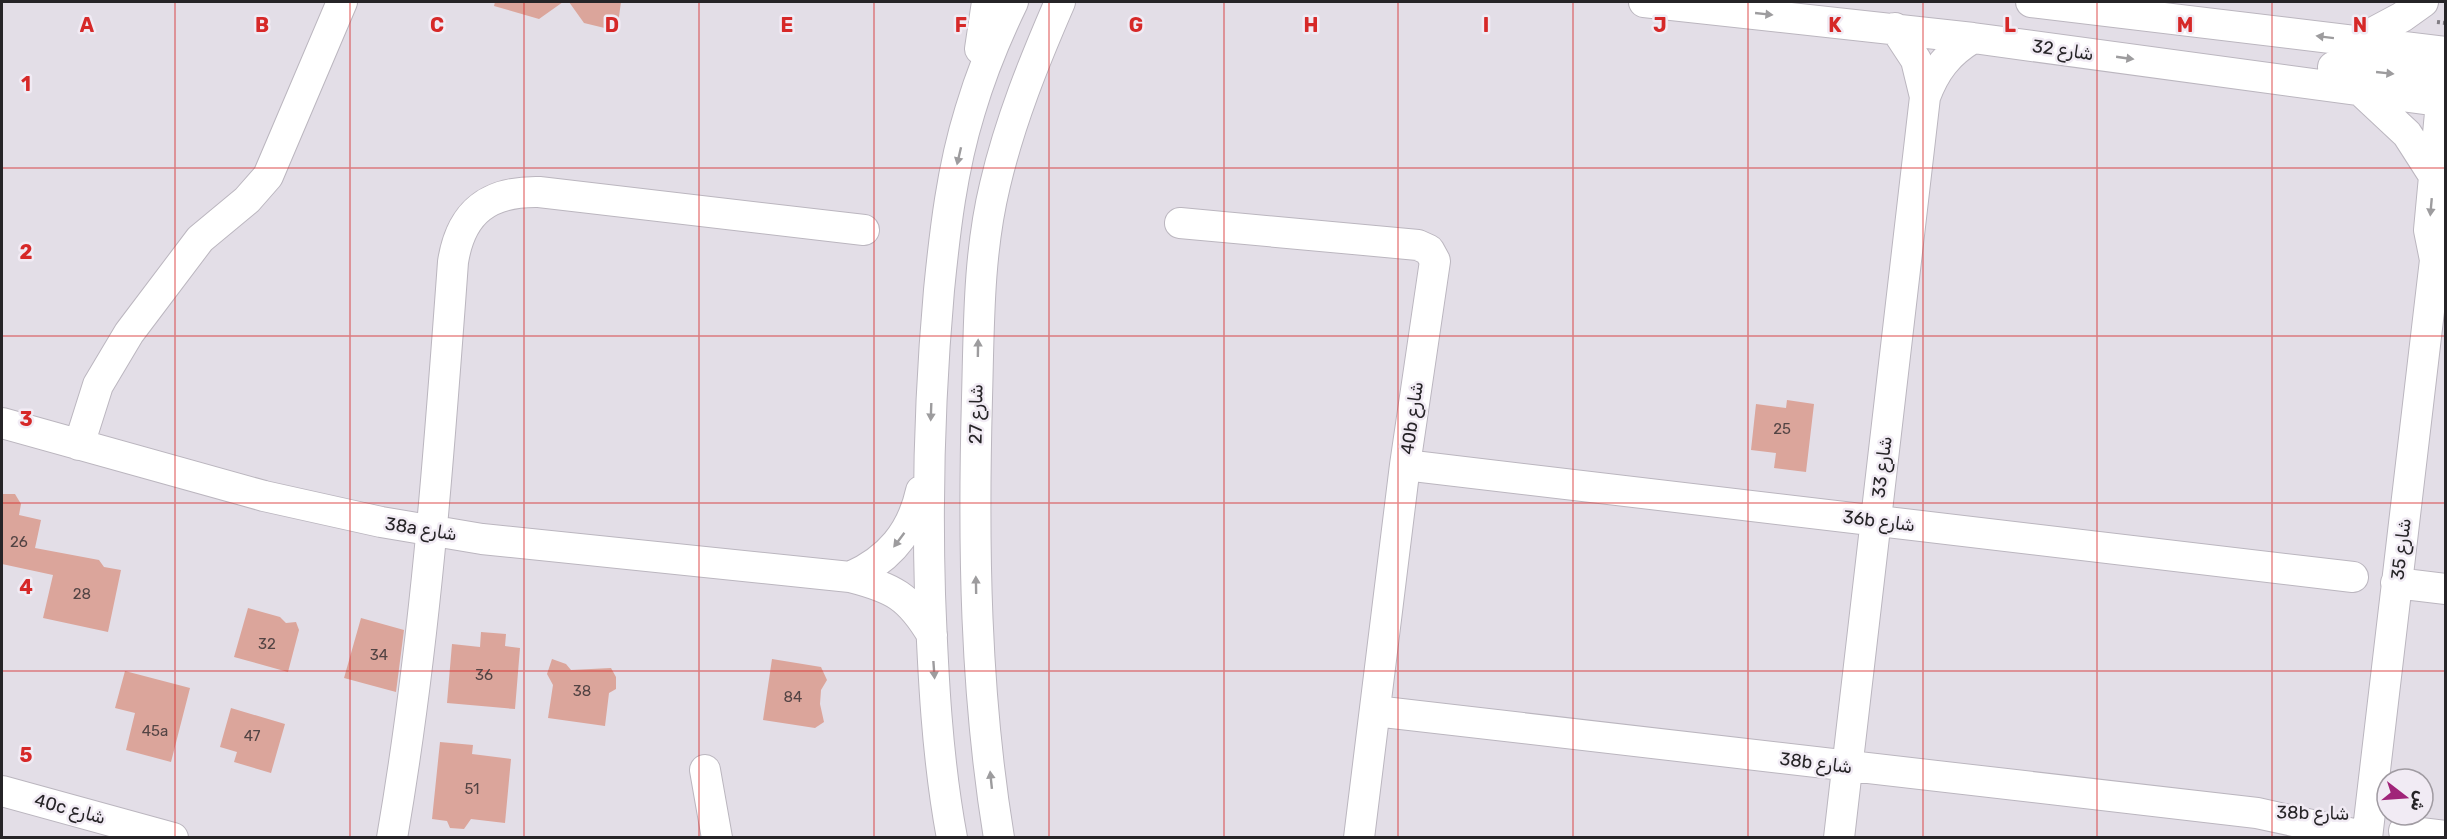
<svg xmlns="http://www.w3.org/2000/svg" width="2447" height="839" viewBox="0 0 2447 839" font-family="Rubik,'Noto Naskh Arabic',sans-serif">
<style>
.building{fill:#dba59b}
.lines{fill:none;stroke-linecap:round;stroke-linejoin:round}
.minor-casing{stroke:#bbb6bf;stroke-width:32}
.path{stroke:#827e84;stroke-width:4;stroke-dasharray:3 3;stroke-linecap:butt}
.minor{stroke:#fff;stroke-width:30}
.oneway{fill:#9d9c9e}
.grid{fill:none;stroke:#d62828;stroke-width:1.5;stroke-opacity:0.55}
.labels{text-anchor:middle;dominant-baseline:central;stroke-width:5;stroke-linejoin:round;paint-order:stroke}
.number-label{font-size:15px;fill:#534444}
.street-label{font-size:18px;fill:#262427;stroke:#f1ebf4}
.grid-label{font-size:20px;text-anchor:middle;font-weight:bold;fill:#d62828;stroke:#f1ebf4;stroke-width:5;stroke-linejoin:round;paint-order:stroke}
</style>
<rect width="100%" height="100%" fill="#e3dee7"/>
<path class="building" d="M495,2H563L539,19L494,6Z
M569,2H621L617,31L584,23Z
M1787,400L1814,404L1806,472L1774,468L1776,453L1751,450L1756,404L1786,408Z
M2,494H15L21,504L19,515L41,520L35,548L99,560L104,567L121,570L108,632L43,618L53,575L2,564Z
M248,608L280,617L286,623L296,622L299,630L288,672L234,657Z
M361,618L404,630L396,692L344,678Z
M481,632L506,634L505,646L520,648L515,709L447,703L452,644L480,647Z
M552,659L566,664L571,670L611,668L616,677V689L609,693L605,726L548,718L553,685L547,674Z
M772,659L821,667L827,680L821,690L820,704L824,722L815,728L763,720Z
M125,671L190,688L171,762L126,750L135,713L115,708Z
M231,708L285,724L271,773L234,762L237,752L220,747Z
M440,742L473,745L472,754L511,759L505,823L471,819L464,829L450,828L447,821L432,819Z"/>
<g class="lines">
<defs>
<path id="minor" d="M1644,2L1973,38L2446,102
M2031,2L2446,52
M1895,28L1916,60L1925,97
M2357,41L2402,17L2423,2
M980,49L987,2
M2333,67L2426,77L2446,75
M2361,91L2407,134L2434,176
M1180,223L1418,245L1429,250L1435,261L1405,465L1359,838
M2435,260L2429,230L2443,81
M2,423L264,496L381,522L482,539L850,577C893,588 909,596 932,635
M79,445L98,385L129,333L200,239L247,200L268,176L342,2
M1405,465L2353,577
M850,577C889,560 912,532 921,491
M2396,583L2446,589
M1375,711L2257,813L2367,837
M705,770L717,838
M2,791L173,838
M2404,831L2446,836
M392,838C425,647 439,455 453,262C461,211 489,191 539,192L864,230
M952,838C937,758 933,674 930,594C927,492 930,391 939,290C945,230 952,169 970,111C981,74 996,37 1013,2
M999,838C975,692 973,545 977,398C979,327 978,255 995,185C1010,121 1034,62 1060,2
M1839,838L1925,97C1935,70 1948,53 1973,38
M2367,838L2435,260L2446,236"/>
</defs>
<use href="#minor" class="minor-casing"/>
<path class="path" d="M2437,22L2446,23"/>
<use href="#minor" class="minor"/>
</g>
<defs><path id="oneway-solid" d="M-6-.8H1V-3.2L6.5 0L1 3.2V.8H-6Z" transform="scale(1.5)"/></defs>
<g class="oneway">
<use href="#oneway-solid" transform="translate(1764 14) rotate(6)"/>
<use href="#oneway-solid" transform="translate(2325 37) rotate(-173)"/>
<use href="#oneway-solid" transform="translate(2125 58) rotate(8)"/>
<use href="#oneway-solid" transform="translate(2385 73) rotate(6)"/>
<use href="#oneway-solid" transform="translate(959 156) rotate(103)"/>
<use href="#oneway-solid" transform="translate(2431 207) rotate(95)"/>
<use href="#oneway-solid" transform="translate(978 348) rotate(-89)"/>
<use href="#oneway-solid" transform="translate(931 412) rotate(92)"/>
<use href="#oneway-solid" transform="translate(899 540) rotate(127)"/>
<use href="#oneway-solid" transform="translate(976 585) rotate(-91)"/>
<use href="#oneway-solid" transform="translate(934 670) rotate(86)"/>
<use href="#oneway-solid" transform="translate(991 780) rotate(-96)"/>
</g>
<path class="grid" d="M175,2V838M350,2V838M524,2V838M699,2V838M874,2V838M1049,2V838M1224,2V838M1398,2V838M1573,2V838M1748,2V838M1923,2V838M2097,2V838M2272,2V838M2,168H2446M2,336H2446M2,503H2446M2,671H2446"/>
<g class="labels">
<g class="number-label">
<text x="1782" y="429">25</text>
<text x="19" y="542">26</text>
<text x="82" y="594">28</text>
<text x="267" y="644">32</text>
<text x="379" y="655">34</text>
<text x="484" y="675">36</text>
<text x="582" y="691">38</text>
<text x="793" y="697">84</text>
<text x="155" y="731">45a</text>
<text x="252" y="736">47</text>
<text x="472" y="789">51</text>
</g>
<g class="street-label">
<text transform="translate(2063 50) rotate(8)">شارع 32</text>
<text transform="translate(976 414) rotate(-89)">شارع 27</text>
<text transform="translate(1412 418) rotate(-82)">40b شارع</text>
<text transform="translate(1882 467) rotate(-83)">شارع 33</text>
<text transform="translate(1879 521) rotate(7)">36b شارع</text>
<text transform="translate(421 529) rotate(9)">38a شارع</text>
<text transform="translate(2401 549) rotate(-83)">شارع 35</text>
<text transform="translate(1816 763) rotate(7)">38b شارع</text>
<text transform="translate(70 809) rotate(15)">40c شارع</text>
<text transform="translate(2313 813) rotate(1)">38b شارع</text>
</g>
</g>
<g class="grid-label">
<text x="87" y="32">A</text>
<text x="262" y="32">B</text>
<text x="437" y="32">C</text>
<text x="612" y="32">D</text>
<text x="787" y="32">E</text>
<text x="961" y="32">F</text>
<text x="1136" y="32">G</text>
<text x="1311" y="32">H</text>
<text x="1486" y="32">I</text>
<text x="1660" y="32">J</text>
<text x="1835" y="32">K</text>
<text x="2010" y="32">L</text>
<text x="2185" y="32">M</text>
<text x="2360" y="32">N</text>
<text x="26" y="91">1</text>
<text x="26" y="259">2</text>
<text x="26" y="426">3</text>
<text x="26" y="594">4</text>
<text x="26" y="762">5</text>
</g>
<rect width="2447" height="839" fill="none" stroke="#262427" stroke-width="6"/>
<g transform="translate(2405 797) rotate(107)"><circle r="28" fill="#f1ebf4" stroke="#a09ba2" stroke-width="1.5"/>
<path d="M0-4.5L10 22L0 15L-10 22Z" fill="#a02479"/>
<text y="-9" font-size="16" font-weight="bold" text-anchor="middle" fill="#262427">ش</text>
</g>
</svg>
